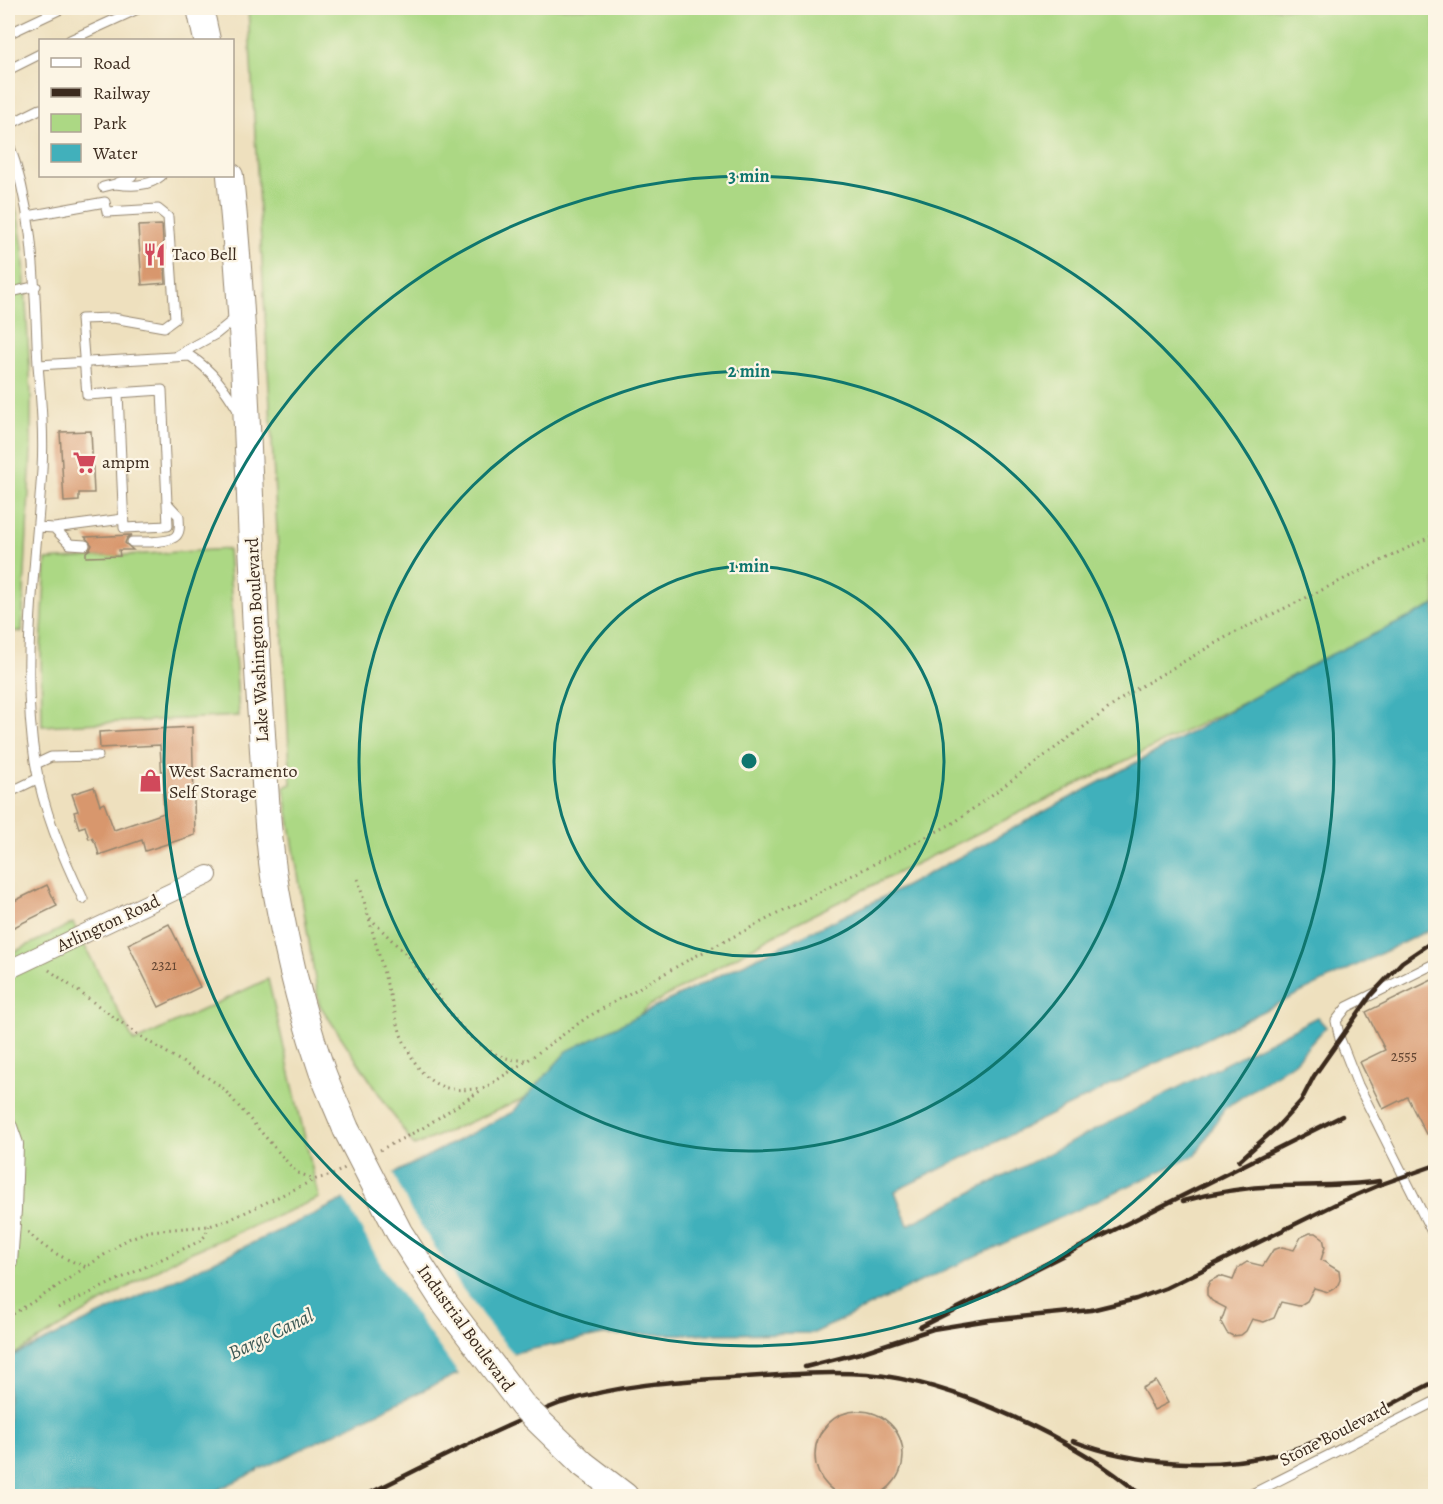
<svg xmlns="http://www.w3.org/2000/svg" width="1443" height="1504" viewBox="0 0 1443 1504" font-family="Alegreya,serif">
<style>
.green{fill:#acd884;stroke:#748151;stroke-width:1.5}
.water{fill:#41b0bb;stroke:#3e6d6c;stroke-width:1.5}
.pier{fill:#eee0be}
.building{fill:#d8976d}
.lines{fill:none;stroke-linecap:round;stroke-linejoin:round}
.service-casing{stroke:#94856e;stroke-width:11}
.minor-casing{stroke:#94856e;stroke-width:20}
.secondary-casing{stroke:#94856e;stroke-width:28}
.path{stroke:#94856e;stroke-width:3;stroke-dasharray:1.5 4.5;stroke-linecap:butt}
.service{stroke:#fff;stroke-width:9}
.minor{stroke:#fff;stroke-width:18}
.secondary{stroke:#fff;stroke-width:26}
.rail{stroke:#3b2a1e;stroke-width:4.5}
.secondary-bridge-casing{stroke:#94856e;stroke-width:28;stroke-linecap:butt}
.secondary-bridge{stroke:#fff;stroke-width:26}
.ring{fill:none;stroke:#0f766e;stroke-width:3}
.labels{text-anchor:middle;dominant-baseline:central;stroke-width:4.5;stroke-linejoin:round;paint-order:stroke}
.number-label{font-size:15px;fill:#624532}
.poi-label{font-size:18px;fill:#3b2a1e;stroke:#fcf5e5;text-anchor:start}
.street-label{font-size:18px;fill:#3b2a1e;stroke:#fcf5e5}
.water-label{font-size:20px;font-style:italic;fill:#3d5955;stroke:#fcf5e5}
.centre{fill:#0f766e;stroke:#fcf5e5;stroke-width:3}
.ring-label{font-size:18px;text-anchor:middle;font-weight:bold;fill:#0f766e;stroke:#fcf5e5;stroke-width:4.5;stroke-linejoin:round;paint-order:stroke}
</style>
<rect width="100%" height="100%" fill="#fcf5e5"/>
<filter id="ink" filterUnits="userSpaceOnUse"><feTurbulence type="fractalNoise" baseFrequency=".0167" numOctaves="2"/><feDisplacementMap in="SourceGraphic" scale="12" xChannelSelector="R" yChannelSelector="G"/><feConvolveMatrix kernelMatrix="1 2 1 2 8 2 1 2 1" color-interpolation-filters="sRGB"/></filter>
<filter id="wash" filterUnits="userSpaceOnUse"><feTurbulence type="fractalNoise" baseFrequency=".008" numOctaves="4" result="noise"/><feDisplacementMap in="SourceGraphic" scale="24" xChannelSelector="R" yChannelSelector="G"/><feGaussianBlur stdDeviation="1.35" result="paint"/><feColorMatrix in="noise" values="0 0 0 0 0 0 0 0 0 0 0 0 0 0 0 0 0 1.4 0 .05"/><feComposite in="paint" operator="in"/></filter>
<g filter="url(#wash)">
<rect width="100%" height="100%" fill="#eee0be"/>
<path class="green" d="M248,8H1435V608L794,924L649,1006L561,1083L414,1146L319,1004L284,787L291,784Z
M8,175L18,218L23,248L31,394V451L22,632L16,631L8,635Z
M228,549L239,716L42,726L41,650L46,560Z
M73,923L134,1042L268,979L319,1198L175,1259L8,1358V955Z"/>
<path class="water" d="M1435,605V927L895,1191L908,1225L1317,1017L1326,1027L1294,1062L1224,1109L1196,1155L924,1280L814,1333L603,1335L518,1352L453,1376L205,1496H8V1358L329,1207L513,1112L567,1051L710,980L898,890L1152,754L1324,658Z"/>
<path class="pier" d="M392,1171L411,1211L461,1287L497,1335L516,1356L460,1376L385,1272L343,1196Z"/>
<g id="blocks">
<path class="building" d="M162,225L166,283L142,285L138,226Z
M91,431L94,493H79V501L64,502L60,432Z
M132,535L127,538L125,543L133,550H119L120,556L86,557V552L90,549L92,545L85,537Z
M192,727L195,835L145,851L142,840L99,855L96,844L92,838L89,839L85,826L79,828L74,812L78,811L72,794L94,787L100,805L104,803L114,830L164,813L160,745L100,748L99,732Z
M47,885L57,906L8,930V904Z
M169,924L200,987L159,1007L128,944Z
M1436,978V1130L1426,1134L1407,1097L1383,1109L1360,1062L1385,1050L1366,1012Z
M1310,1233H1316L1323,1238L1325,1247L1321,1260L1339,1271L1340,1280L1337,1287L1328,1292L1314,1288L1307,1301L1299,1306L1281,1302L1274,1318L1264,1322L1252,1319L1246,1331L1241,1335L1233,1336L1227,1333L1221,1322L1226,1308L1212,1301L1207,1295V1288L1210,1281L1220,1276L1233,1280L1238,1268L1247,1262L1263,1266L1273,1250L1282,1247L1294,1250L1301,1237Z
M1156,1381L1168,1403L1154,1410L1142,1388Z
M815 1455a44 44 0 1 1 88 0a44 44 0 1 1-88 0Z"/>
</g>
</g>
<g filter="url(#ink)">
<use href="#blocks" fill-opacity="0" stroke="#94856e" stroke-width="1.5"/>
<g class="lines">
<defs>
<path id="service" d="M8,34L63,8
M70,40L140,8
M8,70L40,54
M8,125L40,109
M8,141C36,216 34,286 38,365L190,356C212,370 226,390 239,412
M115,184C131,186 148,187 161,176
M103,187L115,184L132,176
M28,216L105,202L107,212L158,209L168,217L175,319L164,327L113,318L81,319L87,395L162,390L168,526L124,528L118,393
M8,293L36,286
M178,355L216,334L237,317
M38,365C41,400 44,434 42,470C36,565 20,666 35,761C43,810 62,855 83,899
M38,527L54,528L123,519
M54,528L70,544L85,545
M132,542C142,542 170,543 176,536C181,531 179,523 179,516L167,503
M36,764L51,757L98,756
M8,793L39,778
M1436,963L1347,1007L1336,1021L1340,1039L1358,1085L1436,1240
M1248,1496L1436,1401"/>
<path id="minor" d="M8,970L208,875
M8,1127L14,1144L12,1210L8,1262"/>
<path id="secondary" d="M200,8L207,40
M230,176C248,351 249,528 260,704C265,772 266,843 280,911C290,965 304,1019 322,1071C329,1090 338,1109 346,1129
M583,1464L625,1496"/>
</defs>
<use href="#service" class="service-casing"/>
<use href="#minor" class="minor-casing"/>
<use href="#secondary" class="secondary-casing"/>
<path class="path" d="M358,879L401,1035C419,1076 434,1096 481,1088
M370,918C386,935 404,951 418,969C447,1005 473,1062 526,1060
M49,970L140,1036L221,1086L296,1172L314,1179
M380,1150L421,1129L528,1060L586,1018L690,959L955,822L1131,692L1228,636L1436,534
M28,1232C45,1250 64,1259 87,1267
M58,1308L200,1241L205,1236L209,1226
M8,1317L44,1295L128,1239L149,1231L209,1226L229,1220L316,1179L332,1175L345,1168"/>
<use href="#service" class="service"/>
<use href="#minor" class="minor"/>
<use href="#secondary" class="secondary"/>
<path class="rail" d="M1239,1161L1277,1127L1301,1101L1314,1076L1371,995L1402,962L1436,939
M1183,1201C1215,1192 1248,1187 1282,1186C1315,1185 1347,1186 1379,1181
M920,1327L1342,1116
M805,1367L860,1353L933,1329L989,1320L1091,1310L1136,1299L1166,1288L1340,1202L1382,1184L1436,1165
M1073,1441C1136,1465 1212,1470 1277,1454C1330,1441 1387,1406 1436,1381
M364,1496C415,1471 466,1444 519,1421C533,1415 547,1408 561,1403C616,1385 674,1381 731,1378C777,1375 822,1371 867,1374C953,1381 1078,1440 1142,1496"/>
<defs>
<path id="secondary-bridge" d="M346,1129L399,1232L446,1305L523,1406L583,1464"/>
</defs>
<use href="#secondary-bridge" class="secondary-bridge-casing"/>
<use href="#secondary-bridge" class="secondary-bridge"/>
</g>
</g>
<g class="ring">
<circle cx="749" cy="761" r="195"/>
<circle cx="749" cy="761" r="390"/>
<circle cx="749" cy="761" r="585"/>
</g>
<defs>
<symbol id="restaurant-bare" viewBox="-9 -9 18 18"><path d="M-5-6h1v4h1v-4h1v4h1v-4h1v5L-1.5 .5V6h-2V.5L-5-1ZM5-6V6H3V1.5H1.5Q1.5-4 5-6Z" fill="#d1495b" stroke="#fcf5e5" stroke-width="2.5" paint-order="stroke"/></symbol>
<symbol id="supermarket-bare" viewBox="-9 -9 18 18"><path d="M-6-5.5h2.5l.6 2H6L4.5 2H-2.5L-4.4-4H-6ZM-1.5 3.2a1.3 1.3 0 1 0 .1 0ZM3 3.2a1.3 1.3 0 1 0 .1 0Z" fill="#d1495b" stroke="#fcf5e5" stroke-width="2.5" paint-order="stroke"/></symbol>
<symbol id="shop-bare" viewBox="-9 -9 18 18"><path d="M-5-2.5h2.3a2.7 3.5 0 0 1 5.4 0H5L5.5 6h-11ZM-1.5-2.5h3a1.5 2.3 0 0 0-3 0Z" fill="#d1495b" stroke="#fcf5e5" stroke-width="2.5" paint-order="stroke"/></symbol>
</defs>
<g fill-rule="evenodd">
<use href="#restaurant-bare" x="138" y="238" width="33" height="33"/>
<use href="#supermarket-bare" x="68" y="446" width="33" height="33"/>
<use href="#shop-bare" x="134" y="764" width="33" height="33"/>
</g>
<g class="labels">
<g class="number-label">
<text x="164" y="965">2321</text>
<text x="1404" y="1056">2555</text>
</g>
<g class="poi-label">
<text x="172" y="254">Taco Bell</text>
<text x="102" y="462">ampm</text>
<text x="169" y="771">West Sacramento<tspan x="169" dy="21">Self Storage</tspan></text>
</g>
<g class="street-label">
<text transform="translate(257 640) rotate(-93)">Lake Washington Boulevard</text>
<text transform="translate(108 923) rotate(-25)">Arlington Road</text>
<text transform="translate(466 1328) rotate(54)">Industrial Boulevard</text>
<text transform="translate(1334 1434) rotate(-27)">Stone Boulevard</text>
</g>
<g class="water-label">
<text transform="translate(271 1334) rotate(-26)">Barge Canal</text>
</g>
</g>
<circle cx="749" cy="761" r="9" class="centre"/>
<g class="ring-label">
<text x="749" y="182">3 min</text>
<text x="749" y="377">2 min</text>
<text x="749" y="572">1 min</text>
</g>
<rect width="1443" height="1504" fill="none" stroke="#fcf5e5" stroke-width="30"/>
<rect x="39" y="39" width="195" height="138" fill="#fcf5e5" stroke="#afa495" stroke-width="1.5"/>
<rect x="51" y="58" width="30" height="9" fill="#ffffff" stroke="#afa495" stroke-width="1.5"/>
<text x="93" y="69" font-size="18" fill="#3b2a1e">Road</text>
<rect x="51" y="88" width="30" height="9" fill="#3b2a1e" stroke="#afa495" stroke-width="1.5"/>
<text x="93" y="99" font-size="18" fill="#3b2a1e">Railway</text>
<rect x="51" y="114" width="30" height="18" fill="#acd884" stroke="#afa495" stroke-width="1.5"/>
<text x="93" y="129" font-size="18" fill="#3b2a1e">Park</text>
<rect x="51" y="144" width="30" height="18" fill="#41b0bb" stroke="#afa495" stroke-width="1.5"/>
<text x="93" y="159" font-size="18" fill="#3b2a1e">Water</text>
</svg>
